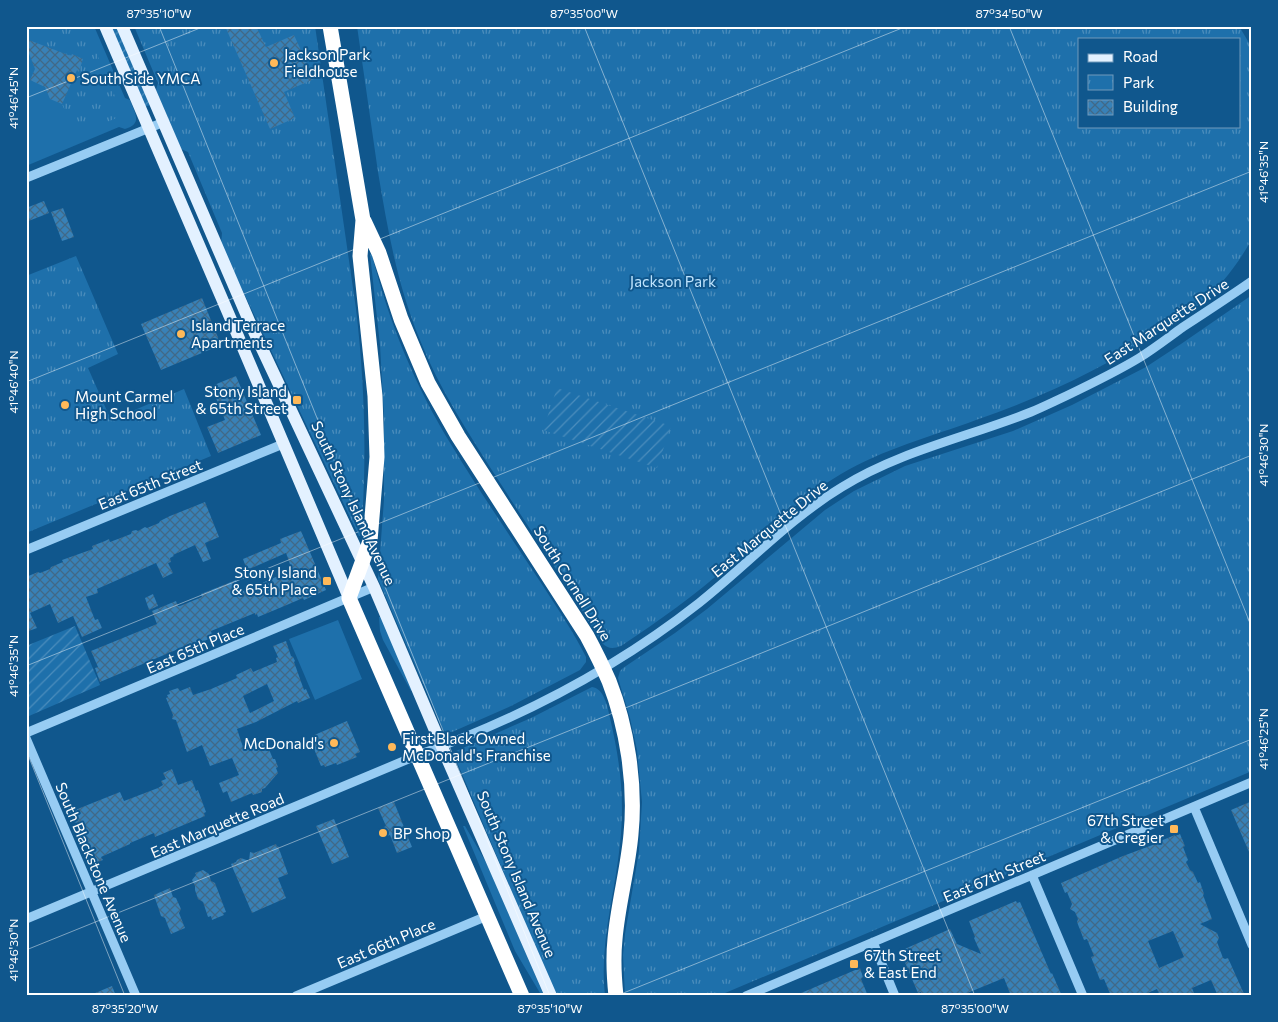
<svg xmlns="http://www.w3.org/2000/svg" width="1278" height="1022" viewBox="0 0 1278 1022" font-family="Commissioner,sans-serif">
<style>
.grass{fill:#1e70ab}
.park{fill:url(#park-tufts);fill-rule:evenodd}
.garden{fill:url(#garden-furrows)}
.building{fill:url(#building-cross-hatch);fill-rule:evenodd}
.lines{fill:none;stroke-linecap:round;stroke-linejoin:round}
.minor{stroke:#97ccf3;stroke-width:9}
.major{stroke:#e3f1ff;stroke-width:12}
.highway{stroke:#fff;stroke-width:15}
.ticks{fill:none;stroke:#fff;stroke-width:1;stroke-opacity:0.45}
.poi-dot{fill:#ffb959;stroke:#10578d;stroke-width:2}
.labels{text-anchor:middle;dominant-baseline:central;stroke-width:4;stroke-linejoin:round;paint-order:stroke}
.poi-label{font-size:15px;fill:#fff;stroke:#10578d;text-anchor:start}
.park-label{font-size:15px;fill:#bee3fd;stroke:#10578d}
.street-label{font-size:15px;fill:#fff;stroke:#10578d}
.neatline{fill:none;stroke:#fff;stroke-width:2}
.ticks-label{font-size:12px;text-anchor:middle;fill:#fff}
</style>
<defs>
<pattern id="park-tufts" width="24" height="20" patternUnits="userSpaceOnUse" patternTransform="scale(1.25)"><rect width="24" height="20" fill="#1e70ab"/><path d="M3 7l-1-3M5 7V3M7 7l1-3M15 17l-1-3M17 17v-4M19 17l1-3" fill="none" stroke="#4b8dbc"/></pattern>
<pattern id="garden-furrows" width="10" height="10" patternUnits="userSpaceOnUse" patternTransform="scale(1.25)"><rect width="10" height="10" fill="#1e70ab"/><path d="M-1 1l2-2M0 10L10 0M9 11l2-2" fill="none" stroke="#4b8dbc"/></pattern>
<pattern id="building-cross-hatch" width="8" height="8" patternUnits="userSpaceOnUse" patternTransform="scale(1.25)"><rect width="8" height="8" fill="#3881b7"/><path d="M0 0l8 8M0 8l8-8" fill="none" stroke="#416987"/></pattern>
</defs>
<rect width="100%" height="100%" fill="#10578d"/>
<path class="grass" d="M26,26H94L125,98L130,100C135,114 143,123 125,129L119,127L26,166Z
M379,617H381L412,690L411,691L383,640L380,631Z
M338,620L362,679L315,700L289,639Z
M463,826H465L487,864L543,993H540L515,951Z"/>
<path class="park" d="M62,26H85L123,115L76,136L62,104L77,70H79L83,59L72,54L71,56L36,43L38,39Z
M134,26H315L356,309C365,385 367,460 361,536H359L221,245L222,233L188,152L181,149L156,90L158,83Z
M357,26H1239L1252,48V239C1238,264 1221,286 1199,305C1189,313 1176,320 1164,328C1106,368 1042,397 976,420C930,437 883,449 841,474C798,499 765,534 728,566C695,595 659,621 621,646C613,649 608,649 602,643C568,586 531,531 495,475C467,431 439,388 420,340C397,284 388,231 378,172C371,123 364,75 357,26ZM1079,39H1239V126H1079Z
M370,254L372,255C389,323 415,386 452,446C481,494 513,540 543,586C558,609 574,633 586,657V662L580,670L511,706L452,732H447L443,730L378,579L384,500V416L380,345Z
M76,256L118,354L88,368L111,420L184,389L211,456L26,533V276Z
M1252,295V771L718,996H625L623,955L625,934L639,851L642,802L637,750L630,718L618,678L620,671L623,668L675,633L707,609L825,510L854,491L905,466L1013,431L1072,405L1146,367L1181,344Z
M592,687C604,688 608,708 610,718C620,761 625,799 620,844C615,894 599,944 605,996H556L454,755V753L456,751L531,718Z"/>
<path class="garden" d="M111,26H116L150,105L145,107Z
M557,388L671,426L657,468L543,430Z
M75,626L100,685L29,716L26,708V646Z"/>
<path class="building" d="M225,26H256L266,47L294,35L314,79L284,92L295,118L270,129Z
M26,39L71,56L72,54L83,59L79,71L77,70L62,104L50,99L45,87L30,80L35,69L26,46Z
M44,201L49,213L26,222V208Z
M63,208L74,237L62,241L51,212Z
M202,298L221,345L161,370L141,324Z
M236,376L261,435L218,453L207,427L225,420L216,398L219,397L214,385Z
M205,502L219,537L205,543L211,559L203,562L195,545L173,555L174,556L170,558L171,562L168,563L173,573L163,578L156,563L97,589L98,593L86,597L95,620L98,619L102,628L82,637L73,616L58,623L50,604L30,613L37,628L26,632V577L38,572L40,573L50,569L51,567L63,562L62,560L93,549L92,546L105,541L109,539L110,542L131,534L132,531L136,530L138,531L145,527L147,528L159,523L160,521L170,516Z
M301,531L326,590L304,600L303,598L282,607L258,617L257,614L255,615V613L228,624L211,631L213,637L202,642V640L184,648L183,647L100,682L95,668L98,667L91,651L157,624L152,611L176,601L178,606H180L202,597L201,594L236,580L241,592L292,570L286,553L247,570L243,559L281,543L280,539Z
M153,594L158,606L149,610L145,598Z
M286,641L291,656L293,657L295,661L294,662L304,690L306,689L310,698L298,703L297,701L256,722L237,729L243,747L265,740L273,759H275L278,767L276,768L278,773L265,788L262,789V792L253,795L252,793L231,802L227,791L223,793L219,783L239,775L232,758L210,766L202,745L187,752L176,720L172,719L173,715L166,698L168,697L167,695L170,694L169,691L178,688L180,691L190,687L193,695L211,689L237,678L236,675L251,668L253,672L277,662L276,658L278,657L273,646ZM267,684L274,701L250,713L243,696Z
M347,721L360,752L355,754L357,757L337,765L336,763L325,767L324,765L321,766L310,739L313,738L312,736Z
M172,769L178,785L192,780L196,791L198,790L206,812L204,813L205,816L155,837L154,833L130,843V844L101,857L103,860L93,864L76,822L75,823L70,812L120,792L124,801L158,788L163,785L161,781L166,779L163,773Z
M1252,801V859L1231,810Z
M394,802L412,847L397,853L390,835L381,838L378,830L386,826L378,808Z
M334,819L349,857L332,864L316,826Z
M1180,834L1185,846L1183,847L1188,860L1186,862L1190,870L1193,872L1198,883L1200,882L1204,894L1203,895L1212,919L1200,924L1217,933L1219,938L1217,942L1223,958L1225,959L1228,958L1245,996H1218L1211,980L1192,988L1195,996H1160L1157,989L1141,996H1111L1104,979L1100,980L1091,957L1094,956L1087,939L1084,940L1077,922L1078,919L1075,912L1070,909L1072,904L1067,892L1065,893L1061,883L1123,856L1158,843V842L1175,835V836ZM1173,931L1184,957L1159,968L1148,941Z
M276,844L277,847L278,846L288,874L278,878L286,898L252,913L231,864L236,862L237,860L241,858L249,861L250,852L254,853Z
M203,870L209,874L211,881L215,883L226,912L223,913L224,915L212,920L211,916L208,917L203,902L198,899L195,890V886L192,880L196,875L195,873Z
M170,888L173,897L176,898L181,909L179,913L185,928L171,934L165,918L161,916L154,895Z
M1016,901L1017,903L1020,902L1051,974L1052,973L1062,996H1011L1004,978L960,996H922L921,992L918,993L900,951L950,929L957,944L981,954L974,938L975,937L969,921Z
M860,968L863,977L861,979L868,996H794Z
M112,986L116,996H88Z"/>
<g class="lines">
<path class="minor" d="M26,178L164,122
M26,550L283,444
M26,733L374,587
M26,738L136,996
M1194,807L1252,945
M1032,875L1083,996
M26,919L418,755C518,719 615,669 699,603C747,565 789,519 842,487C900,451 968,437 1031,412C1043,407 1055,401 1066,396C1091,384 1116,372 1139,358C1155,348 1169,337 1183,327C1206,312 1229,297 1252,281
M873,942L895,996
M296,996L487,916
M746,996L1252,782"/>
<path class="major" d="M105,26L232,322L349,598
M122,26L250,323L374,587L442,747L551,996"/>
<path class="highway" d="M330,26L363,220L360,256L375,396L377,457L370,541L349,598L522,996
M364,221L379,253L401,319L428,383L458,436L587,636C595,651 602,665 609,681C627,727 636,784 631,834C628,869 618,904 615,939C613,958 614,977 616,996"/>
</g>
<path class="ticks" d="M159,26L550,996M584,26L975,996M1009,26L1252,628M26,98L205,26M26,382L907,26M26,666L1252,171M26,750L125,996M26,950L1252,455M616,996L1252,739"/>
<g class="poi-dot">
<circle cx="274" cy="63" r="5"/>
<circle cx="71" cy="78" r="5"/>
<circle cx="181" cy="334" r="5"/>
<rect x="292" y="395" width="10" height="10" rx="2.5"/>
<circle cx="65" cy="405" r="5"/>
<rect x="322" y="576" width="10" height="10" rx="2.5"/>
<circle cx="334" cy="743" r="5"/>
<circle cx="392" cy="747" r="5"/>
<rect x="1169" y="824" width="10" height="10" rx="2.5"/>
<circle cx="383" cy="833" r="5"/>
<rect x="849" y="959" width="10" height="10" rx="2.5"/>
</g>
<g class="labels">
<g class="poi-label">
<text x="284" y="54">Jackson Park<tspan x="284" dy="17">Fieldhouse</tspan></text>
<text x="81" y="78">South Side YMCA</text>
<text x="191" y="325">Island Terrace<tspan x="191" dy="17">Apartments</tspan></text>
<text x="287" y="391" text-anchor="end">Stony Island<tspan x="287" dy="17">&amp; 65th Street</tspan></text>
<text x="75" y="396">Mount Carmel<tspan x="75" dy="17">High School</tspan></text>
<text x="317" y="572" text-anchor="end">Stony Island<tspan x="317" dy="17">&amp; 65th Place</tspan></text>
<text x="402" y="738">First Black Owned<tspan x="402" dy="17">McDonald's Franchise</tspan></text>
<text x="324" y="743" text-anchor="end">McDonald's</text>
<text x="1164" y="820" text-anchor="end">67th Street<tspan x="1164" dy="17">&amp; Cregier</tspan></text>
<text x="393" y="833">BP Shop</text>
<text x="864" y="955">67th Street<tspan x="864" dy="17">&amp; East End</tspan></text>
</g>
<g class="park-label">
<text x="673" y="281">Jackson Park</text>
</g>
<g class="street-label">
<text transform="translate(1166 321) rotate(-33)">East Marquette Drive</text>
<text transform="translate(150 484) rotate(-22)">East 65th Street</text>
<text transform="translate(354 503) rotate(65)">South Stony Island Avenue</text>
<text transform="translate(769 528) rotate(-39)">East Marquette Drive</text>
<text transform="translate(573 583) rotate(58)">South Cornell Drive</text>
<text transform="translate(195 648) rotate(-23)">East 65th Place</text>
<text transform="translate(217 825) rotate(-23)">East Marquette Road</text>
<text transform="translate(94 862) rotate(67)">South Blackstone Avenue</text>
<text transform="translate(517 874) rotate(67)">South Stony Island Avenue</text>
<text transform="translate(994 876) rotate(-23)">East 67th Street</text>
<text transform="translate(386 943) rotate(-23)">East 66th Place</text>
</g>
</g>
<rect width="1278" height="1022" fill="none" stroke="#10578d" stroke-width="55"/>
<rect x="1078" y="38" width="162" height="90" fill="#10578d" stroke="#709abb"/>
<rect x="1088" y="54" width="25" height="8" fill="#e3f1ff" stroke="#709abb"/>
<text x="1123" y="62" font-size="15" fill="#ffffff">Road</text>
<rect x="1088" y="75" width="25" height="15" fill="url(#park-tufts)" stroke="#709abb"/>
<text x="1123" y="88" font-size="15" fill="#ffffff">Park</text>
<rect x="1088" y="100" width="25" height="15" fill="url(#building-cross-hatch)" stroke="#709abb"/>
<text x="1123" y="112" font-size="15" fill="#ffffff">Building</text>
<rect x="28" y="28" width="1222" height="966" class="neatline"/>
<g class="ticks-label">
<text x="159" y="18">87°35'10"W</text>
<text x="584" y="18">87°35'00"W</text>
<text x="1009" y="18">87°34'50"W</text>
<text transform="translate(14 98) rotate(-90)" y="4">41°46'45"N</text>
<text transform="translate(1264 172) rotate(-90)" y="4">41°46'35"N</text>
<text transform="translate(14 382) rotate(-90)" y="4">41°46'40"N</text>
<text transform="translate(1264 455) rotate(-90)" y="4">41°46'30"N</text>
<text transform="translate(14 666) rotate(-90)" y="4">41°46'35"N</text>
<text transform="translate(1264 739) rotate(-90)" y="4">41°46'25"N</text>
<text transform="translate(14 950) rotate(-90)" y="4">41°46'30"N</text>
<text x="125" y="1013">87°35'20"W</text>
<text x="550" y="1013">87°35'10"W</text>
<text x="975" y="1013">87°35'00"W</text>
</g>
</svg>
